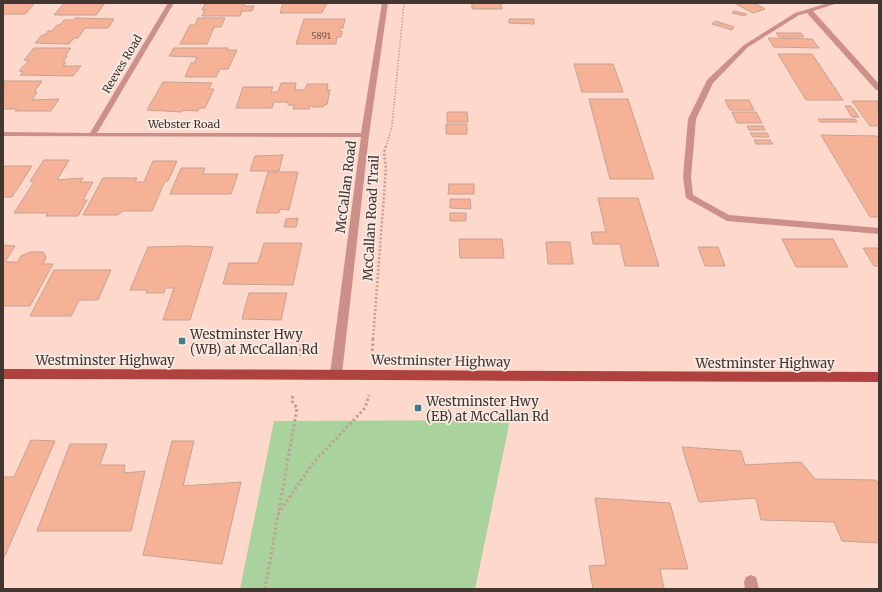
<svg xmlns="http://www.w3.org/2000/svg" width="882" height="592" viewBox="0 0 882 592" font-family="Merriweather,serif">
<style>
.green{fill:#a9d29d}
.building{fill:#f5b297;stroke:#c5a294}
.lines{fill:none;stroke-linecap:round;stroke-linejoin:round}
.path-far2{stroke:#c0a296;stroke-width:1.5;stroke-dasharray:1.5 1.5;stroke-linecap:butt}
.path-far1{stroke:#c0a296;stroke-width:2.5;stroke-dasharray:2 2;stroke-linecap:butt}
.path{stroke:#c0a296;stroke-width:3;stroke-dasharray:2.5 2.5;stroke-linecap:butt}
.minor{fill:#cc8f89;fill-rule:evenodd}
.major{fill:#af423f;fill-rule:evenodd}
.poi-dot{fill:#3f7c92;stroke:#faebe5;stroke-width:1.5}
.labels{text-anchor:middle;dominant-baseline:central;stroke-width:3.5;stroke-linejoin:round;paint-order:stroke}
.far-number-label{font-size:9px;fill:#705449}
.far-street-label{font-size:11px;fill:#43352f;stroke:#faebe5}
.street-label{font-size:13px;fill:#43352f;stroke:#faebe5}
.poi-label{font-size:13px;fill:#43352f;stroke:#faebe5;text-anchor:start}
</style>
<rect width="100%" height="100%" fill="#fed8ca"/>
<path class="green" d="M510,420L475,589H240L274,421Z"/>
<path class="building" d="M3,3H35L25,14H3Z
M64,3H105L96,15H54Z
M209,3H245L244,6H254L252,11H242L240,16H202L205,10H202L205,4Z
M283,3H327L322,13H280Z
M472,3H501L502,9H472Z
M754,3L765,9L753,13L736,4Z
M734,11L747,14L745,16L732,13Z
M75,18L114,19L108,28H85L78,38H74L69,44L35,43L42,35H45L48,31H52L57,25H60L64,20H74Z
M198,18H225L221,27H214L207,44H180L190,25H195Z
M304,19H345L343,28H340L339,31H342L341,37H337L336,44H296Z
M509,19H534V24L509,23Z
M715,21L734,27L732,30L712,24Z
M776,33H801L804,37H779Z
M768,38L812,39L819,48L774,47Z
M34,48H71L65,56H67L63,62H66L63,66H81L73,76L20,75L23,72L19,71L29,60H24Z
M174,48H228L227,50H237L228,69H220L216,77H185L191,63H194L197,57L169,56Z
M778,54H812L843,100H806Z
M574,64H613L623,92H582Z
M4,81H42L34,92H37L32,100L59,99L51,111H15L17,109H3Z
M163,82L212,83L209,89H214L205,108H199L198,111L183,110L182,112L147,110Z
M281,83H296L295,90H305L307,84H328L327,90H330L327,104L322,107H313L310,105L309,109H293L294,105H288V102H274L272,108H236L243,87H273L271,92H278Z
M589,99H628L654,179H610Z
M725,100H749L754,110H730Z
M852,101H878L879,126H870Z
M845,106H851L859,117H852Z
M447,112H467L468,122H447Z
M732,112H756L762,123H737Z
M818,119H855L857,122H820Z
M446,124H467V134H446Z
M747,126H763L765,130H749Z
M750,133H767L769,137H753Z
M821,135L877,136L879,139V217H870Z
M754,140H770L773,144H756Z
M283,155L279,171H250L255,156Z
M44,160H69L57,180L83,178L80,182H93L83,200H87L78,216H46L48,213H14L34,182L30,181Z
M153,161H177L168,181H165L152,211H123L117,215H83L103,178H137L135,182H144Z
M3,166H32L12,197H3Z
M181,168H205L203,174H238L231,194H170Z
M268,172H298L289,210L280,209L279,213H256Z
M449,184H474V194H448Z
M598,198H638L659,266H625L620,244H593L591,232H606Z
M450,199H470L471,209L450,208Z
M450,213H466V221H450Z
M298,218L296,227H284L286,219Z
M459,239H502L504,258H460Z
M782,239H833L848,267H796Z
M546,242H570L573,264H548Z
M264,243H302L293,285L223,284L229,263H258Z
M3,245L15,246L5,262H18L21,256L30,252H43L46,257L43,264H53L30,306H3Z
M187,246L213,247L190,320H163L174,288H165L164,293H146L147,290H130L148,247Z
M698,247H718L725,266H705Z
M863,248H879V266H874Z
M54,270H111L98,300H79L71,316H30Z
M249,293H287L281,320L242,319Z
M31,440L55,441L3,560V477H14Z
M172,441H194L183,486L241,482L222,564L143,555Z
M70,444H107L100,465H125L124,473L145,471L131,531H37Z
M682,447L741,451L745,465L801,462L815,479L876,480L879,486V543L842,541L834,522L761,520L756,498L699,502Z
M595,498L670,503L688,569H660L664,589H593L589,566L606,565Z"/>
<g class="lines">
<path class="path-far2" d="M386,147L392,126L404,3"/>
<path class="path-far1" d="M373,339L386,169L384,152L386,146"/>
<path class="path" d="M299,356L302,341
M372,356L373,338
M278,514L313,463L365,408L369,395
M265,589L297,408L292,401L293,394"/>
<path class="minor" d="M168,3H174L97,133H361L382,3H388L369,135L342,374L340,377L336,379L332,377L330,374L361,137L3,136V132L90,133Z
M828,3H838L813,11L879,84V90H876L807,13L799,15L748,47L713,83L696,119L691,177L693,195L729,215L879,228V234L727,221L686,198L683,177L688,119L707,80L744,45L795,13Z
M751,575L756,577L759,589H745L744,582L746,577Z"/>
<path class="major" d="M3,369C295,369 587,372 879,372V382C587,382 295,379 3,379Z"/>
</g>
<g class="poi-dot">
<rect x="178" y="337" width="8" height="8" rx="2"/>
<rect x="414" y="404" width="8" height="8" rx="2"/>
</g>
<g class="labels">
<g class="far-number-label">
<text x="321" y="35">5891</text>
</g>
<g class="far-street-label">
<text transform="translate(122 64) rotate(-59)">Reeves Road</text>
<text x="184" y="124">Webster Road</text>
</g>
<g class="street-label">
<text transform="translate(346 187) rotate(-83)">McCallan Road</text>
<text transform="translate(371 218) rotate(-87)">McCallan Road Trail</text>
<text x="105" y="360">Westminster Highway</text>
<text transform="translate(441 361) rotate(1)">Westminster Highway</text>
<text x="765" y="363">Westminster Highway</text>
</g>
<g class="poi-label">
<text x="190" y="334">Westminster Hwy<tspan x="190" dy="15">(WB) at McCallan Rd</tspan></text>
<text x="426" y="401">Westminster Hwy<tspan x="426" dy="15">(EB) at McCallan Rd</tspan></text>
</g>
</g>
<rect width="882" height="592" fill="none" stroke="#43352f" stroke-width="8"/>
</svg>
